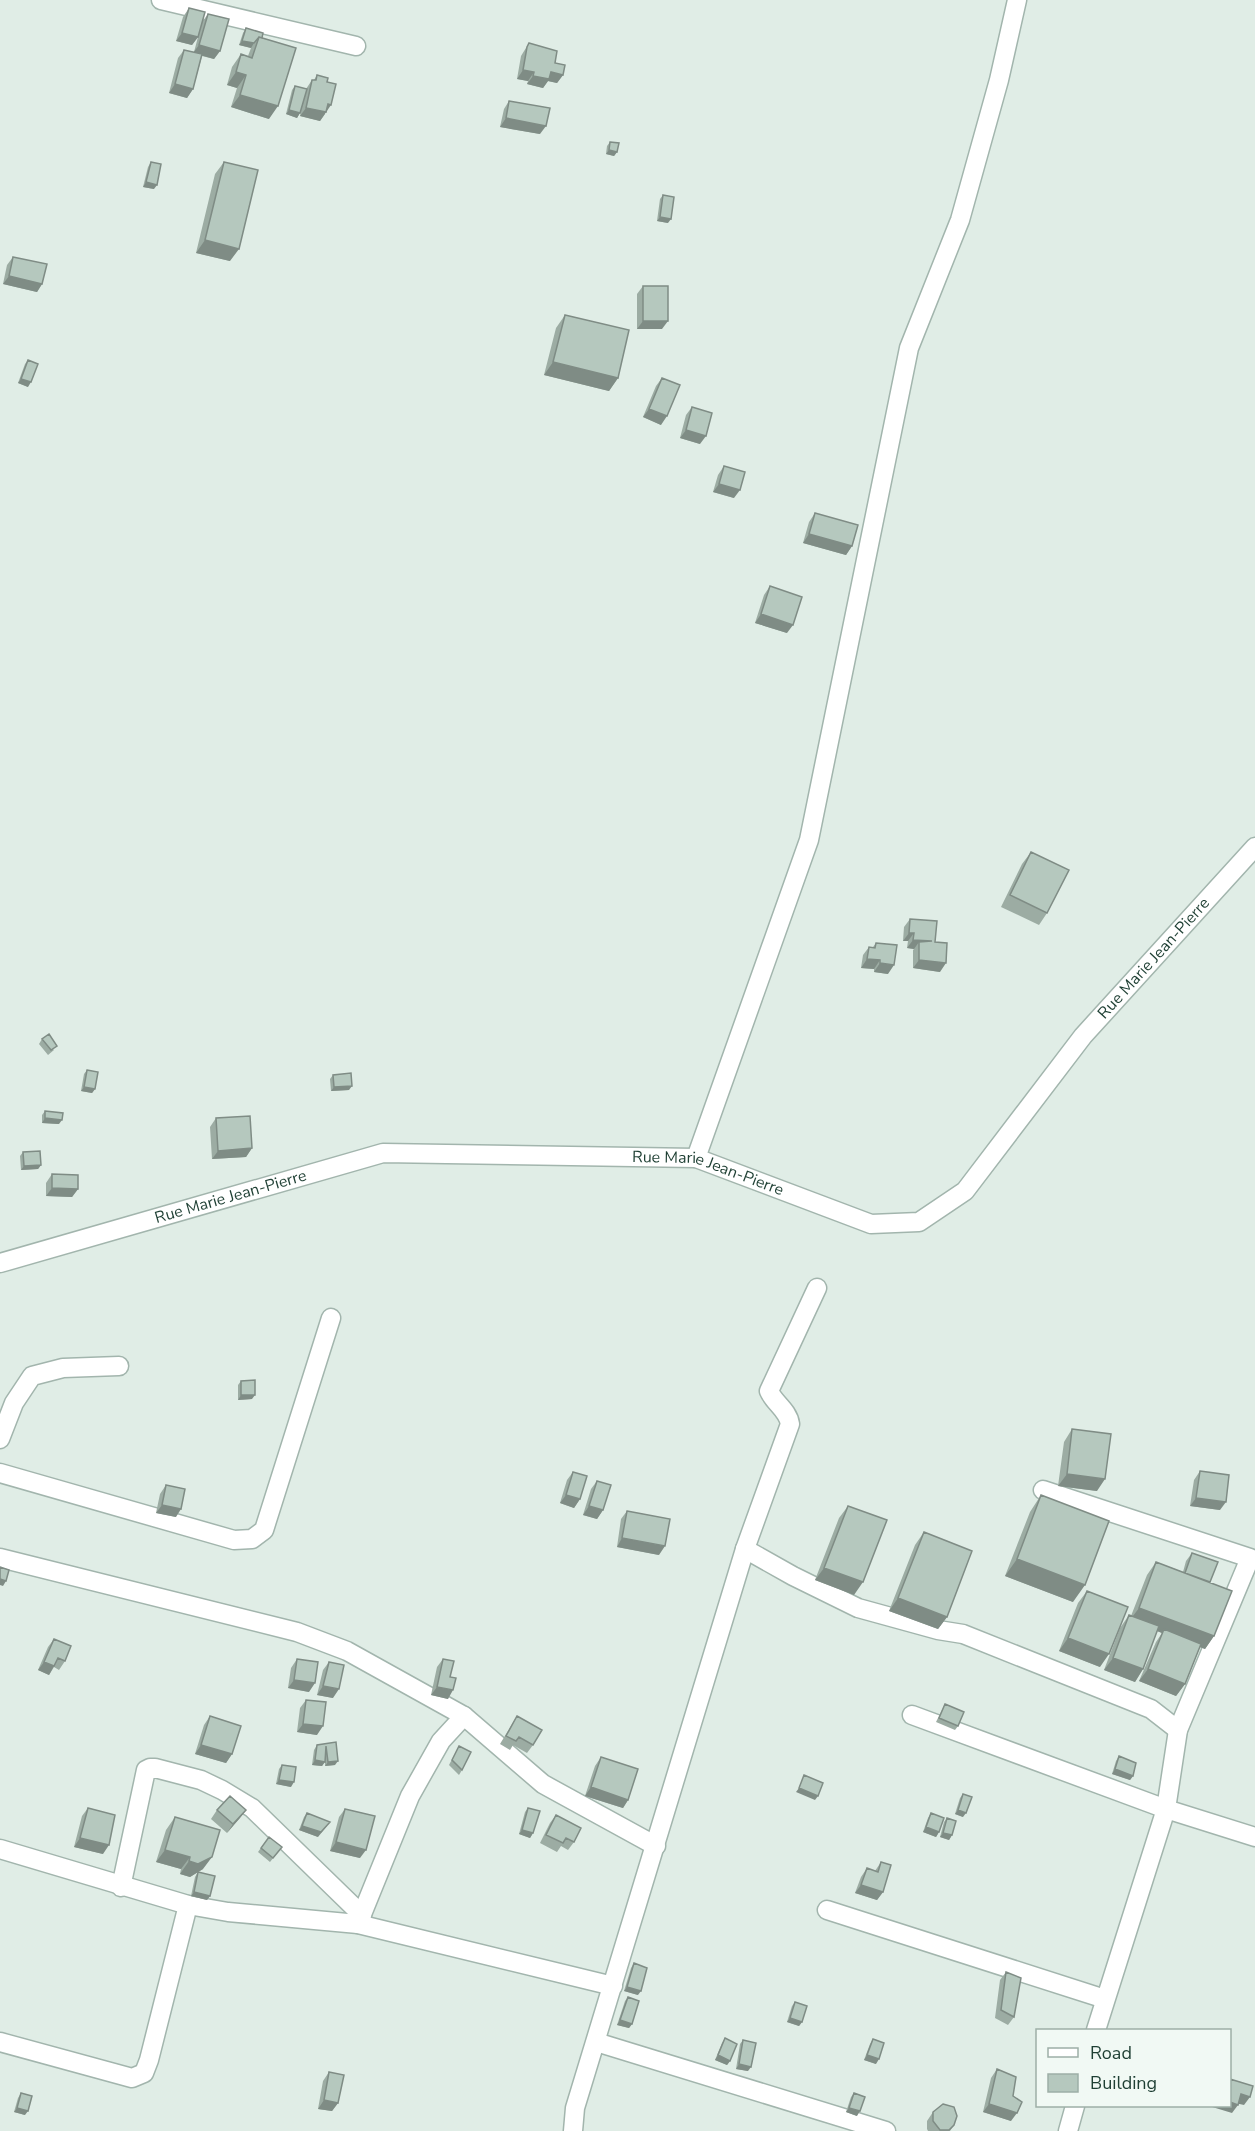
<svg xmlns="http://www.w3.org/2000/svg" width="1255" height="2131" viewBox="0 0 1255 2131" font-family="'Nunito Sans',sans-serif">
<style>
.lines{fill:none;stroke-linecap:round;stroke-linejoin:round}
.minor-casing{stroke:#a2b5ad;stroke-width:21}
.minor{stroke:#fff;stroke-width:18}
.wall{fill:#9caca3}
.shaded-wall{fill:#7f8c85}
.building{fill:#b5c8be;stroke:#7f8c85;stroke-width:1.5}
.labels{text-anchor:middle;dominant-baseline:central;stroke-width:4.5;stroke-linejoin:round;paint-order:stroke}
.street-label{font-size:16px;fill:#1e3f33;stroke:#f1f9f4}
</style>
<rect width="100%" height="100%" fill="#e0ede6"/>
<g class="lines">
<defs>
<g id="minor">
<path d="M161,0L356,46"/>
<path d="M696,1158L809,840L909,348L960,220L999,80L1017,0"/>
<path id="s1" d="M0,1263L383,1153L696,1158L871,1224L919,1222L965,1191L1083,1036L1255,847"/>
<path d="M0,1439L14,1403L32,1376L63,1368L119,1366"/>
<path d="M0,1473L234,1540L252,1539L264,1530L331,1318"/>
<path d="M1043,1490L1250,1558L1178,1730L1166,1809L1096,2030"/>
<path d="M745,1549L793,1576L858,1608L938,1630L963,1634L1151,1709L1178,1730"/>
<path d="M0,1558L297,1632L347,1651L464,1716L543,1784L656,1846"/>
<path d="M912,1715L1166,1809L1255,1837"/>
<path d="M0,1849L188,1905L228,1912L358,1924L613,1986"/>
<path d="M121,1887L146,1770L150,1768H155L201,1780L222,1790L252,1808L362,1915"/>
<path d="M827,1910L1105,1999"/>
<path d="M358,1924L410,1796L441,1741L464,1716"/>
<path d="M0,2042L132,2078L144,2073L149,2060L188,1905"/>
<path d="M596,2042L886,2131"/>
<path d="M573,2131L575,2108L745,1549L790,1424C788,1410 774,1403 769,1391L817,1288"/>
<path d="M1068,2131L1075,2106"/>
</g>
</defs>
<use href="#minor" class="minor-casing"/>
<use href="#minor" class="minor"/>
</g>
<path class="wall" d="M189,8L198,37L192,45L176,41L183,17Z
M208,14L220,51L214,59L202,56L193,89L187,98L169,93L178,58L184,50L194,52L202,22Z
M246,28L262,38L269,119L231,107L237,88L227,85L232,67L241,54L248,56L251,48L239,45L243,33Z
M529,43L555,63L563,75L557,83L548,81L543,88L527,84L528,81L517,79L521,56Z
M317,75L325,114L320,121L300,116L301,111L297,118L286,114L292,90L295,86L306,89L312,80H314Z
M509,101L540,134L500,127L504,109Z
M610,142L617,152L614,156L606,154L607,146Z
M151,162L154,189L143,187L148,167Z
M224,162L230,261L196,253L215,174Z
M663,195L668,223L657,221L660,199Z
M13,257L42,284L37,292L3,284L7,265Z
M643,286L662,329H637V294Z
M565,315L618,378L609,391L544,375L556,328Z
M28,360V387L18,383L25,364Z
M662,378L661,425L643,417L656,386Z
M692,407L700,444L680,438L686,415Z
M724,466L734,498L713,492L718,475Z
M815,513L852,546L846,555L803,543L809,522Z
M770,586L787,633L755,623L764,595Z
M1031,852L1047,913L1039,925L1001,907L1022,864Z
M910,919L935,942L940,972L913,968V950L914,949L907,948L908,941H903L904,927Z
M876,943L888,974L874,972V969L861,968L863,955L869,947H873Z
M42,1039L54,1050L48,1055L39,1044Z
M87,1070L95,1089L92,1093L81,1091L84,1074Z
M333,1075L349,1090L331,1091L330,1079Z
M45,1111L59,1124L42,1123V1115Z
M216,1118L252,1148L246,1157L212,1159L210,1127Z
M23,1152L41,1165L38,1169L21,1170L20,1156Z
M52,1174L78,1189L72,1197L46,1196V1183Z
M241,1381L252,1399L238,1400V1385Z
M1072,1429L1097,1491L1058,1486L1064,1442Z
M1200,1471L1220,1510L1190,1506L1194,1480Z
M573,1472L580,1499L574,1508L560,1503L567,1480Z
M597,1481L603,1510L597,1519L583,1515L591,1489Z
M166,1485L176,1517L156,1513L160,1494Z
M1041,1495L1073,1602L1005,1576L1030,1512Z
M848,1506L854,1595L815,1580L839,1518Z
M627,1511L659,1555L617,1547L621,1519Z
M924,1532L947,1617L938,1629L889,1611L915,1545Z
M1192,1553L1210,1582L1214,1636L1205,1649L1200,1647L1185,1684L1176,1696L1139,1681L1156,1642L1162,1633L1157,1631L1143,1669L1135,1682L1104,1670L1120,1628L1129,1615L1131,1616L1147,1575L1156,1562L1183,1572L1186,1561Z
M1087,1591L1100,1667L1059,1651L1078,1603Z
M54,1639L65,1661L59,1670L54,1667L49,1675L38,1670L48,1647Z
M297,1659L309,1692L288,1688L291,1668Z
M443,1659L450,1677L448,1699L431,1695L437,1667Z
M329,1662L333,1698L317,1695L323,1670Z
M306,1700L317,1735L297,1732L300,1708Z
M945,1704L958,1726L955,1730L936,1722Z
M210,1716L232,1754L226,1763L195,1754L204,1725Z
M517,1716L533,1745L527,1753L513,1745L510,1750L500,1744Z
M336,1742L335,1765L325,1766V1761L322,1766L312,1765L314,1750L317,1745Z
M459,1746L462,1770L459,1775L449,1765Z
M1119,1756L1133,1776L1130,1780L1112,1774L1116,1761Z
M601,1757L628,1800L623,1808L585,1796L595,1766Z
M282,1765L291,1787L276,1784L279,1769Z
M963,1794V1817L955,1814L960,1798Z
M88,1808L103,1854L74,1847L82,1816Z
M528,1808L533,1833L530,1838L519,1834L525,1812Z
M345,1809L360,1858L330,1851L339,1817Z
M217,1810H246L227,1833L211,1819Z
M307,1813L318,1837L299,1830L304,1817Z
M931,1813L939,1832L936,1837L923,1832L928,1818Z
M556,1815L574,1842L568,1850L561,1846L557,1852L540,1843L550,1823Z
M175,1817L203,1869L190,1877L180,1874L181,1869L156,1862L166,1830Z
M947,1818L952,1835L949,1840L940,1837L944,1822Z
M269,1837L282,1847L270,1862L258,1852Z
M881,1862L883,1892L877,1900L855,1893L861,1877L867,1868L875,1871Z
M198,1872L210,1896L207,1900L191,1896L195,1877Z
M634,1963L638,1995L624,1991L631,1968Z
M1006,1972L1014,2017L1008,2025L995,2018L1000,1980Z
M628,1997L632,2024L629,2028L617,2025L625,2001Z
M795,2002L802,2022L799,2026L787,2022L792,2006Z
M725,2038L730,2061L727,2065L715,2060L722,2043Z
M873,2039L876,2064L864,2060L870,2044Z
M743,2040L748,2071L736,2069L740,2044Z
M997,2069L1013,2096L1011,2121L983,2112L991,2078Z
M329,2072L338,2103L332,2111L318,2109L323,2081Z
M21,2093L25,2115L14,2112L18,2098Z
M854,2093L857,2116L846,2112L851,2097Z
M933,2112L954,2125L950,2131H928L927,2129V2121Z"/>
<path class="shaded-wall" d="M182,33L198,37L192,45L176,41Z
M242,41L254,43L251,48L239,45Z
M199,45L220,51L214,59L193,53Z
M523,70L534,72L528,81L517,79Z
M236,72L246,75L237,88L227,85Z
M551,72L563,75L557,83L548,81L543,88L527,84L533,76Z
M175,84L193,89L187,98L169,93Z
M240,95L278,106L269,119L231,107Z
M328,104L331,105L320,121L300,116L306,108Z
M289,110L300,113L297,118L286,114Z
M506,118L546,126L540,134L500,127Z
M609,150L617,152L614,156L606,154Z
M146,182L157,185L154,189L143,187Z
M660,217L671,219L668,223L657,221Z
M205,240L239,249L230,261L196,253Z
M9,276L42,284L37,292L3,284Z
M643,321H668L662,329H637Z
M553,362L618,378L609,391L544,375Z
M21,379L31,382L28,387L18,383Z
M649,409L667,416L661,425L643,417Z
M686,430L706,436L700,444L680,438Z
M719,484L740,490L734,498L713,492Z
M809,534L852,546L846,555L803,543Z
M761,614L793,625L787,633L755,623Z
M909,933H914L908,941H903Z
M913,940L932,941L919,942L914,949L907,948Z
M867,959L880,960L874,969L861,968Z
M919,960L946,963L940,972L913,968Z
M880,963L894,965L888,974L874,972Z
M352,1086L349,1090L331,1091L334,1087Z
M84,1087L95,1089L92,1093L81,1091Z
M45,1118L62,1120L59,1124L42,1123Z
M252,1148L246,1157L212,1159L218,1151Z
M41,1165L38,1169L21,1170L24,1166Z
M52,1188L78,1189L72,1197L46,1196Z
M241,1395H255L252,1399L238,1400Z
M1067,1474L1105,1479L1097,1491L1058,1486Z
M566,1495L580,1499L574,1508L560,1503Z
M1196,1498L1226,1502L1220,1510L1190,1506Z
M162,1505L181,1509L176,1517L156,1513Z
M589,1506L603,1510L597,1519L583,1515Z
M622,1538L665,1546L659,1555L617,1547Z
M1017,1559L1085,1585L1073,1602L1005,1576Z
M824,1568L863,1582L854,1595L815,1580Z
M0,1579L6,1581L3,1586L0,1585Z
M898,1598L947,1617L938,1629L889,1611Z
M1139,1608L1214,1636L1205,1649L1163,1633L1164,1629L1162,1633L1130,1620Z
M1068,1638L1109,1654L1100,1667L1059,1651Z
M1113,1658L1143,1669L1135,1682L1104,1670Z
M44,1662L54,1666L49,1675L38,1670Z
M1148,1669L1185,1684L1176,1696L1139,1681Z
M294,1680L315,1683L309,1692L288,1688Z
M323,1686L339,1689L333,1698L317,1695Z
M437,1687L453,1690L448,1699L431,1695Z
M303,1724L323,1726L317,1735L297,1732Z
M201,1745L232,1754L226,1763L195,1754Z
M315,1760L325,1762L322,1766L312,1765Z
M338,1761L335,1765L325,1766L328,1762Z
M1115,1769L1133,1776L1130,1780L1112,1774Z
M279,1780L294,1782L291,1787L276,1784Z
M591,1787L628,1800L623,1808L585,1796Z
M799,1788L818,1796L815,1800L796,1792Z
M246,1810L240,1818L227,1833L233,1824Z
M958,1810L966,1813L963,1817L955,1814Z
M302,1826H327L318,1837L299,1830Z
M926,1827L939,1832L936,1837L923,1832Z
M522,1830L533,1833L530,1838L519,1834Z
M943,1833L952,1835L949,1840L940,1837Z
M80,1838L109,1845L103,1854L74,1847Z
M336,1842L366,1850L360,1858L330,1851Z
M165,1850L190,1857L181,1869L156,1862Z
M212,1857L203,1869L190,1877L180,1874L189,1861Z
M861,1885L883,1892L877,1900L855,1893Z
M194,1892L210,1896L207,1900L191,1896Z
M627,1987L641,1991L638,1995L624,1991Z
M790,2018L802,2022L799,2026L787,2022Z
M620,2020L632,2024L629,2028L617,2025Z
M718,2055L730,2061L727,2065L715,2060Z
M867,2055L879,2059L876,2064L864,2060Z
M739,2064L751,2067L748,2071L736,2069Z
M1241,2094L1250,2097L1244,2105L1235,2103Z
M324,2100L338,2103L332,2111L318,2109Z
M1230,2102L1238,2105L1232,2113L1209,2106H1230Z
M989,2104L1017,2113L1011,2121L983,2112Z
M17,2108L28,2111L25,2115L14,2112Z
M849,2108L860,2111L857,2116L846,2112Z"/>
<path class="building" d="M189,8L205,12L198,37L182,33Z
M208,14L229,19L220,51L199,45Z
M246,28L263,33L262,38L259,37L254,43L242,41Z
M259,37L296,48L278,106L240,95L246,75L236,72L241,54L252,58Z
M529,43L557,51L555,63L565,65L563,75L551,72L549,79L533,76L534,72L523,70L527,47Z
M184,50L202,54L193,89L175,84Z
M317,75L328,78L327,82L336,84L331,105L328,104L326,112L306,108L312,80H316Z
M295,86L307,89L300,113L289,110Z
M509,101L550,108L546,126L506,118Z
M610,142L619,143L617,152L609,150Z
M151,162L161,164L157,185L146,182Z
M224,162L258,170L239,249L205,240Z
M663,195L674,197L671,219L660,217Z
M13,257L47,264L42,284L9,276Z
M643,286H668V321H643Z
M565,315L629,330L618,378L553,362Z
M28,360L38,364L31,382L21,379Z
M662,378L680,385L667,416L649,409Z
M692,407L712,413L706,436L686,430Z
M724,466L745,472L740,490L719,484Z
M815,513L858,525L852,546L809,534Z
M770,586L802,597L793,625L761,614Z
M1031,852L1069,870L1047,913L1010,895Z
M910,919L937,921L935,942L947,943L946,963L919,960V942L932,941L913,940L914,933H909Z
M876,943L897,945L894,965L880,963V960L867,959L869,947L875,948Z
M49,1034L57,1046L51,1050L42,1039Z
M87,1070L98,1072L95,1089L84,1087Z
M351,1073L352,1086L334,1087L333,1075Z
M45,1111L63,1113L62,1120L45,1118Z
M250,1116L252,1148L218,1151L216,1118Z
M40,1151L41,1165L24,1166L23,1152Z
M52,1174L78,1175V1189L52,1188Z
M255,1380V1395H241V1381Z
M1072,1429L1111,1434L1105,1479L1067,1474Z
M1200,1471L1229,1475L1226,1502L1196,1498Z
M573,1472L587,1476L580,1499L566,1495Z
M597,1481L611,1485L603,1510L589,1506Z
M166,1485L185,1489L181,1509L162,1505Z
M1041,1495L1109,1521L1085,1585L1017,1559Z
M848,1506L887,1520L863,1582L824,1568Z
M627,1511L670,1519L665,1546L622,1538Z
M924,1532L972,1551L947,1617L898,1598Z
M1192,1553L1218,1562L1210,1582L1185,1573Z
M1156,1562L1232,1591L1214,1636L1139,1608Z
M0,1567L9,1570L6,1581L0,1579Z
M1087,1591L1128,1607L1109,1654L1068,1638Z
M1129,1615L1159,1626L1143,1669L1113,1658Z
M1164,1629L1201,1644L1185,1684L1148,1669Z
M54,1639L71,1646L65,1661L58,1658L54,1666L44,1662Z
M297,1659L318,1662L315,1683L294,1680Z
M443,1659L454,1661L450,1677L456,1678L453,1690L437,1687Z
M329,1662L344,1665L339,1689L323,1686Z
M306,1700L326,1702L323,1726L303,1724Z
M945,1704L964,1712L958,1726L939,1718Z
M210,1716L241,1726L232,1754L201,1745Z
M517,1716L542,1730L533,1745L519,1737L516,1741L506,1736Z
M336,1742L338,1761L328,1762L326,1746L325,1762L315,1760L317,1745Z
M459,1746L471,1752L462,1770L452,1760Z
M1119,1756L1136,1763L1133,1776L1115,1769Z
M601,1757L638,1769L628,1800L591,1787Z
M282,1765L296,1767L294,1782L279,1780Z
M804,1775L823,1783L818,1796L799,1788Z
M963,1794L972,1797L966,1813L958,1810Z
M230,1796L246,1810L233,1824L217,1810Z
M88,1808L115,1815L109,1845L80,1838Z
M528,1808L540,1811L533,1833L522,1830Z
M345,1809L375,1816L366,1850L336,1842Z
M307,1813L330,1822L321,1832L302,1826Z
M931,1813L944,1818L939,1832L926,1827Z
M556,1815L581,1828L574,1842L566,1838L563,1843L546,1835Z
M175,1817L220,1830L212,1857L198,1864L189,1861L190,1857L165,1850Z
M947,1818L956,1821L952,1835L943,1833Z
M269,1837L282,1847L273,1858L261,1848Z
M881,1862L891,1865L883,1892L861,1885L867,1868L878,1872Z
M198,1872L215,1876L210,1896L194,1892Z
M634,1963L647,1968L641,1991L627,1987Z
M1006,1972L1021,1978L1014,2017L1001,2010Z
M628,1997L639,2001L632,2024L620,2020Z
M795,2002L807,2006L802,2022L790,2018Z
M725,2038L737,2044L730,2061L718,2055Z
M873,2039L884,2043L879,2059L867,2055Z
M743,2040L756,2043L751,2067L739,2064Z
M997,2069L1016,2077L1013,2096L1022,2102L1017,2113L989,2104Z
M329,2072L344,2075L338,2103L324,2100Z
M1230,2079L1253,2086L1250,2097L1241,2094L1238,2105L1230,2102Z
M21,2093L32,2096L28,2111L17,2108Z
M854,2093L865,2097L860,2111L849,2108Z
M943,2104L954,2107L957,2116L954,2125L949,2130H940L933,2121V2112Z"/>
<g class="labels">
<g class="street-label">
<text stroke="none"><textPath href="#s1" startOffset="1302">Rue Marie Jean-Pierre</textPath></text>
<text stroke="none"><textPath href="#s1" startOffset="726">Rue Marie Jean-Pierre</textPath></text>
<text stroke="none"><textPath href="#s1" startOffset="240">Rue Marie Jean-Pierre</textPath></text>
</g>
</g>
<rect x="1036" y="2029" width="195" height="78" fill="#f1f9f4" stroke="#9dafa7" stroke-width="1.5"/>
<rect x="1048" y="2048" width="30" height="9" fill="#ffffff" stroke="#9dafa7" stroke-width="1.5"/>
<text x="1090" y="2059" font-size="18" fill="#1e3f33">Road</text>
<rect x="1048" y="2074" width="30" height="18" fill="#b5c8be" stroke="#9dafa7" stroke-width="1.5"/>
<text x="1090" y="2089" font-size="18" fill="#1e3f33">Building</text>
</svg>
